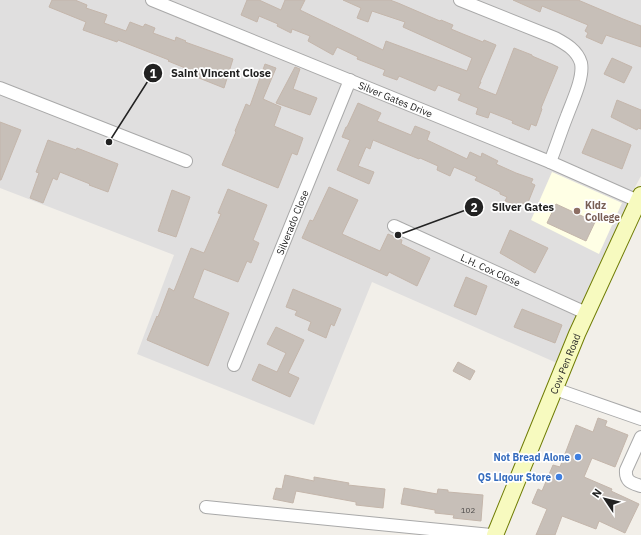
<svg xmlns="http://www.w3.org/2000/svg" width="641" height="535" viewBox="0 0 641 535" font-family="'IBM Plex Sans',sans-serif">
<style>
.residential{fill:#e0dfdf}
.education{fill:#ffffe5}
.building{fill:#c7bfb8;stroke:#c4b6ab}
.lines{fill:none;stroke-linecap:round;stroke-linejoin:round}
.minor-casing{stroke:#a9a9a9;stroke-width:14}
.secondary-casing{stroke:#707d05;stroke-width:18}
.minor{stroke:#fff;stroke-width:12}
.secondary{stroke:#f7fabf;stroke-width:16}
.education-dot{fill:#8d6e63;stroke:#fff;stroke-width:1.5}
.shop-dot{fill:#3f7fe0;stroke:#fff;stroke-width:1.5}
.labels{text-anchor:middle;dominant-baseline:central;stroke-width:3.5;stroke-linejoin:round;paint-order:stroke}
.number-label{font-size:8px;fill:#4b4948}
.street-label{font-size:10px;fill:#222;stroke:#fff}
.education-label{font-size:10px;font-weight:bold;fill:#785e54;stroke:#fff;text-anchor:start}
.shop-label{font-size:10px;font-weight:bold;fill:#366cbe;stroke:#fff;text-anchor:end}
.leader{fill:none;stroke:#222;stroke-width:1.5}
.callout-dot{fill:#222;stroke:#fff;stroke-width:1.5}
.mark-label{font-size:12px;text-anchor:middle;font-weight:bold;fill:#fff}
.callout-label{font-size:11px;text-anchor:middle;font-weight:bold;fill:#222;stroke:#fff;stroke-width:3.5;stroke-linejoin:round;paint-order:stroke}
</style>
<rect width="100%" height="100%" fill="#f2efe9"/>
<path class="residential" d="M0,0H641V176L634,189L557,363L372,282L314,425L137,354L174,255L0,188Z"/>
<path class="education" d="M552,172L622,203L599,254L531,220Z"/>
<path class="building" d="M52,0H75L87,5L86,8L107,15L104,23L126,31L130,22L143,27L145,24L155,28L153,33L175,41L176,37L186,41L185,42L233,59L224,88L194,76L195,72L168,61L169,60L118,40L117,42L83,30L86,22L49,7Z
M247,0H259L281,10L285,0H305L300,10L383,50L386,41L467,71L472,58L403,27L405,22L372,11L368,22L357,18L361,8L343,0H390L398,3L440,21L441,20L453,25L451,29L463,34L483,42L484,40L496,45L480,82H481L478,88L496,95L514,48L532,55V56L558,67L541,108L542,109L536,126L531,124L529,130L512,123L513,121L490,112L488,118L476,114L478,108L458,100L461,94L438,85L435,91L399,76L397,80L383,75L385,70L357,59L358,57L337,47L333,55L308,41L310,36L292,29L291,33L277,26L278,24L259,16L257,22L241,15Z
M513,0H578L623,19L641,26V47L606,35L602,44L586,37L588,33L585,31L588,25L542,6L540,12Z
M612,58L632,67L624,83L604,74Z
M265,64L276,68L263,99L281,107L274,126L303,138L297,155L292,153L278,188L222,165L236,132L235,131L246,104L250,106Z
M295,67L300,69L293,89L317,98L310,115L276,103Z
M617,100L641,110V129L638,128L637,130L611,117Z
M358,103L381,113L377,121L411,135L415,126L430,132L427,140L467,159L470,152L481,157L482,153L498,161L496,164L516,173L533,179L531,183L535,185L527,205L523,203L522,207L505,201L507,197L500,194V192L475,180L477,177L454,167L450,176L437,170L438,166L420,158L419,159L373,140L370,149L366,147L358,166L374,172L369,184L337,170L350,140L342,137L346,127H347Z
M0,122L21,130L1,180H0Z
M592,129L631,145L622,169L582,153Z
M48,140L76,150L77,148L118,164L108,192L89,185L90,184L60,172L57,180L53,178L43,203L30,198L39,173L36,172Z
M329,187L358,200L342,234L380,251L388,234L402,240L401,244L430,258L417,286L389,272L387,276L302,238L310,220L313,221Z
M228,189L267,205L253,240L259,243L251,263L247,261L238,282L204,269L193,298L229,313L208,366L147,340L157,316L158,317L169,288L174,291L191,248L204,253L221,214L218,213Z
M172,190L190,197L176,237L158,231Z
M556,204L595,222L586,241L547,223Z
M510,230L548,248L535,273L500,253Z
M466,277L487,286L476,315L454,306Z
M293,289L341,309L334,326L331,324L326,338L308,330L311,322L295,315L297,311L286,307Z
M522,309L562,325L555,343L514,327Z
M276,327L304,340L288,373L299,378L290,397L252,380L259,364L277,372L286,353L267,344Z
M458,362L475,371L470,380L453,371Z
M598,418L607,421L605,426L628,435L615,467L592,458L584,477L612,489L611,491L639,504L625,533L599,521L596,529L562,516L555,535H536L547,509L532,503L538,489L542,491L553,465L560,467L576,425L593,432Z
M285,475L314,481V477L349,483L348,485L385,489L383,508L356,505V502L296,491L293,503L273,499L276,488L282,489Z
M404,488L437,494L438,489L448,490V492L483,495L481,521L453,518L454,515L435,513V510L401,504Z"/>
<g class="lines">
<defs>
<g id="minor">
<path id="s1" d="M152,0L550,162L638,201"/>
<path d="M460,0L555,38C566,44 577,50 581,63C584,78 572,102 567,116C561,131 556,147 550,162"/>
<path d="M0,88L186,161"/>
<path id="s2" d="M394,226L586,313"/>
<path id="s3" d="M234,365L350,80"/>
<path d="M555,389L641,419"/>
<path d="M641,437L626,470C625,482 632,483 641,486"/>
<path d="M206,507L491,535"/>
</g>
<g id="secondary">
<path id="s4" d="M495,535L577,334L641,195"/>
</g>
</defs>
<use href="#minor" class="minor-casing"/>
<use href="#secondary" class="secondary-casing"/>
<use href="#minor" class="minor"/>
<use href="#secondary" class="secondary"/>
</g>
<circle class="education-dot" cx="577" cy="211" r="4"/>
<g class="shop-dot">
<circle cx="578" cy="457" r="4"/>
<circle cx="559" cy="477" r="4"/>
</g>
<g class="labels">
<g class="number-label">
<text x="468" y="510">102</text>
</g>
<g class="street-label">
<text stroke="none"><textPath href="#s1" startOffset="263">Silver Gates Drive</textPath></text>
<text stroke="none"><textPath href="#s3" startOffset="154">Silverado Close</textPath></text>
<text stroke="none"><textPath href="#s2" startOffset="106">L.H. Cox Close</textPath></text>
<text stroke="none"><textPath href="#s4" startOffset="185">Cow Pen Road</textPath></text>
</g>
<g class="education-label">
<text x="585" y="205">Kidz<tspan x="585" dy="12">College</tspan></text>
</g>
<g class="shop-label">
<text x="570" y="457">Not Bread Alone</text>
<text x="551" y="477">QS Liqour Store</text>
</g>
</g>
<path class="leader" d="M109 142L153 73M398 235L474 207"/>
<g class="callout-dot">
<circle cx="109" cy="142" r="4"/>
<circle cx="398" cy="235" r="4"/>
<circle cx="153" cy="73" r="10"/>
<circle cx="474" cy="207" r="10"/>
</g>
<g class="mark-label">
<text x="153" y="78">1</text>
<text x="474" y="212">2</text>
</g>
<g class="callout-label">
<text x="221" y="77">Saint Vincent Close</text>
<text x="523" y="211">Silver Gates</text>
</g>
<g transform="translate(605 499) rotate(305)" stroke="#ffffff" stroke-width="3" paint-order="stroke">
<path d="M0-3L7 15L0 10L-7 15Z" fill="#222222"/>
<text y="-6" font-size="11" font-weight="bold" text-anchor="middle" fill="#222222">N</text>
</g>
</svg>
